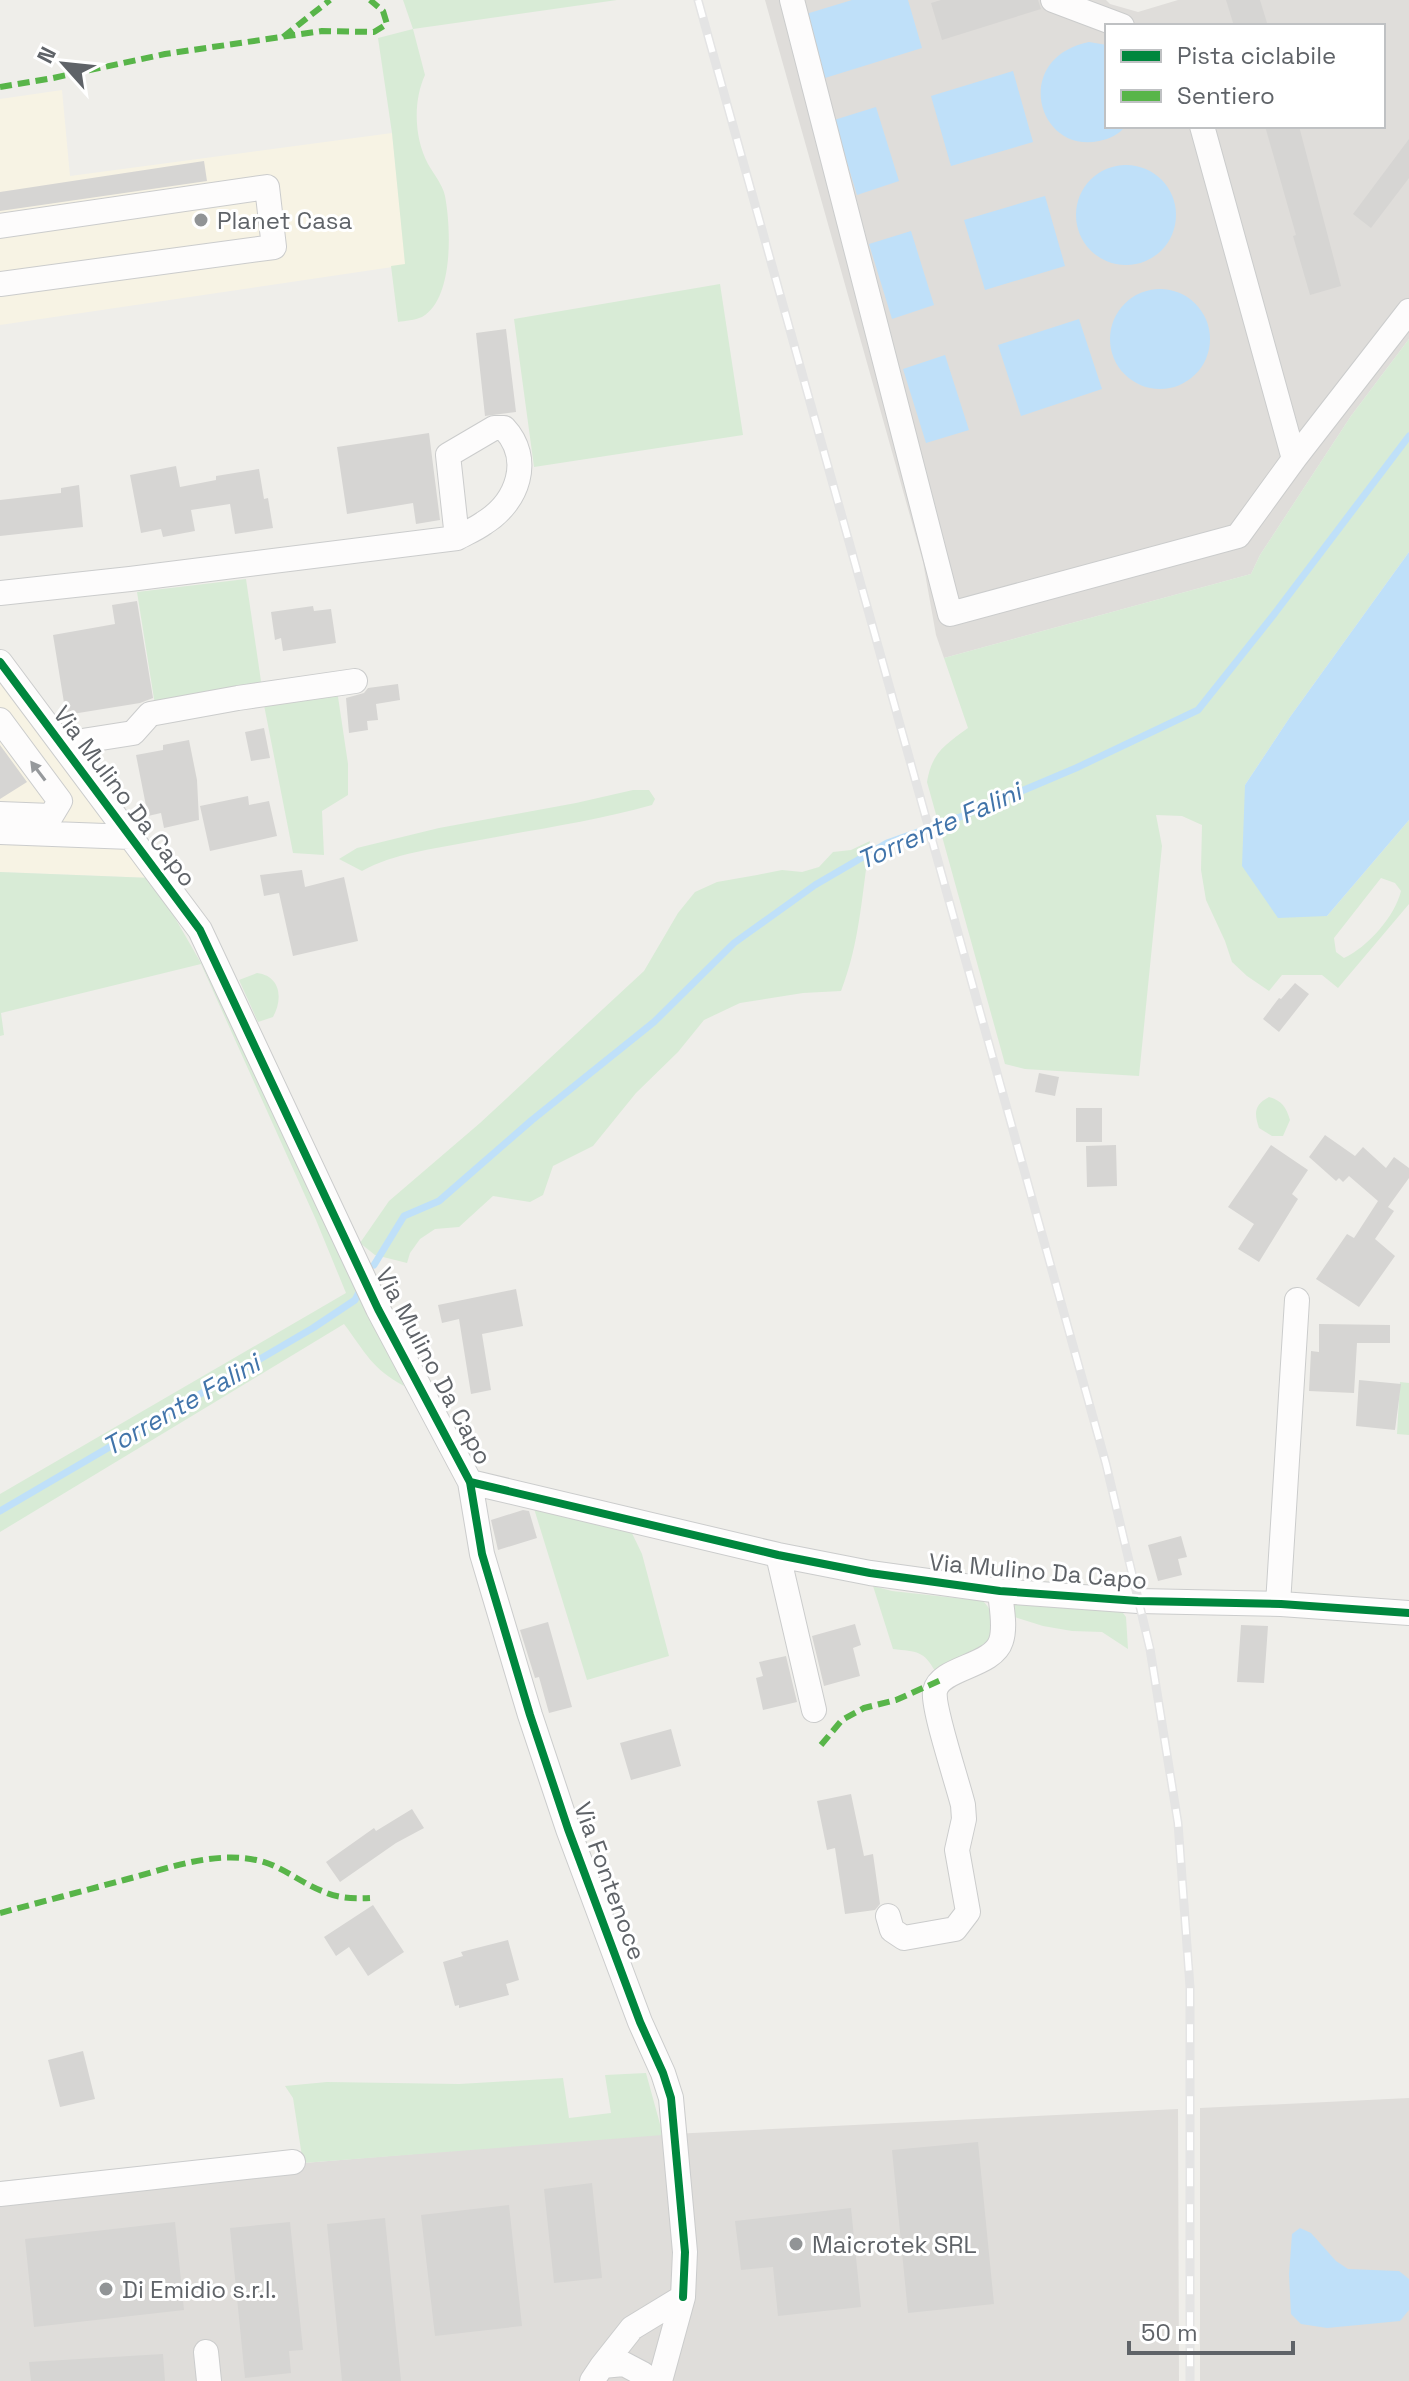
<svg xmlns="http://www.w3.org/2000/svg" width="1409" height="2381" viewBox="0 0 1409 2381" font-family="'Space Grotesk',sans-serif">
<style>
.commercial{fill:#f7f3e4}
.industrial{fill:#dfddda;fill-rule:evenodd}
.green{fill:#d8ebd6;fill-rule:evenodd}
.water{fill:#bfe0f9}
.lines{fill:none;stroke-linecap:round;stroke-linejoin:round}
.stream{stroke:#bfe0f9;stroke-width:7}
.building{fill:#d6d5d3}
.minor-casing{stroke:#cbcccc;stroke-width:26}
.minor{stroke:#fdfcfc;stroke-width:24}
.rail-casing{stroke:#e4e4e4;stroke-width:9}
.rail{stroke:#fff;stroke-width:6;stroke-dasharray:18;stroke-linecap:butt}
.quiet{stroke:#58b549;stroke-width:6;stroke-dasharray:12 6;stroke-linecap:butt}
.cycleway-casing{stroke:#fff;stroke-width:13}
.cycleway{stroke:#00873e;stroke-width:8}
.oneway{fill:#96999c}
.poi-dot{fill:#919496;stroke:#fff;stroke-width:3}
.labels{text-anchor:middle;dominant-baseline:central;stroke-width:6;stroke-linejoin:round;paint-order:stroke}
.poi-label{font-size:24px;fill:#5f6368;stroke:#fff;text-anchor:start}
.street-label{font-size:24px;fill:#5f6368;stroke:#fff}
.water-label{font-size:26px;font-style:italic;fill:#4174aa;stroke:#fff}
</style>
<rect width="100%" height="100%" fill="#efeeea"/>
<path class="commercial" d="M62,90L70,176L392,133L406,265L0,325V99Z
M0,679L152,878L0,872Z"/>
<path class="industrial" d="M765,0H1106L1110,4L1138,12L1178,0H1409V339L1351,416L1260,555L1251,574L944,658L936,635L923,562ZM1107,26H1383V126H1107Z
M1409,2098V2381H1200V2108Z
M1178,2109L1179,2381H0V2181L302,2153L304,2163L632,2136Z"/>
<path class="green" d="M403,0H617L413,29L425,75C413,101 414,138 428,164C433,173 443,185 445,196C451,227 454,299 422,317C415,320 405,321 398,322L391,266L405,264L392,133L378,38L413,29Z
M720,284L743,435L534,467L514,319Z
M1409,339V552L1290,717L1245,785L1327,916L1409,820V904L1338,988L1322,975H1282L1269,991L1247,976L1232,962L1225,941L1206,900L1201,870L1202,825L1182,816L1156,815L1162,846L1139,1076L1025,1069L1005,1064L927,782C932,752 945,745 968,728L944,658L1251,574L1260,555L1351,416ZM1381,878L1395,883L1401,891C1395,916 1368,947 1344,958L1336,952L1334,938Z
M246,579L262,688L155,705L137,592Z
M337,690L348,764V795L322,811L324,855L293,853L263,700Z
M633,790H649L655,799L652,805C592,822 530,830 469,842C433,849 395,853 362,871L339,859L357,848L439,828L576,803Z
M870,841C862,892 860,943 841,991L803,993L740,1003L704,1020L678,1052L636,1093L593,1146L553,1166L543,1195L530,1202L493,1196L459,1227L435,1229L420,1239L410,1253L407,1263L375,1255L360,1243L389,1201L480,1123L644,971L678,913L695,892L717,882L757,875L782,870L802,872L819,867L833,852L851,850Z
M0,872L152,878L201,963L393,1357L404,1386C372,1369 365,1352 344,1324L0,1532V1494L346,1293L316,1220L201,964L1,1013L4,1035L0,1036Z
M257,973C281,976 283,999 273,1017L258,1022L239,980Z
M1269,1097C1282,1101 1286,1107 1290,1120L1283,1136H1272L1259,1128C1254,1113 1254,1105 1269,1097Z
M1400,1382L1409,1383V1435L1397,1434Z
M532,1502L630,1529L642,1554L669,1656L587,1680Z
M873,1586L892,1591L983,1601C997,1615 993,1628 988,1646L936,1673C924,1650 917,1652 893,1649Z
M1004,1602L1120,1609L1126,1617L1128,1649L1102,1632L1072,1631L1043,1626L1005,1614Z
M646,2073L663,2135L303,2163L293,2098L285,2086L327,2082L459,2084L563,2078L569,2118L611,2113L605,2075Z"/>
<path class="water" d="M852,0H908L922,48L825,78L806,14Z
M1089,42L1107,45V126H1126C1119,134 1110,139 1099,141C1037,154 1011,58 1089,42Z
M1013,71L1033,142L951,166L931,96Z
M876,107L899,181L857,195L834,120Z
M1076 215a50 50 0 1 1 100 0a50 50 0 1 1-100 0Z
M1045,196L1065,266L985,290L964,220Z
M911,231L934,305L892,319L869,244Z
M1110 339a50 50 0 1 1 100 0a50 50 0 1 1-100 0Z
M1079,319L1102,389L1021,416L998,345Z
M945,355L969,430L926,443L903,369Z
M1409,552V820L1327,916L1278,918L1242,866L1245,785L1290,717Z
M1300,2228L1311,2233L1336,2261L1348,2269L1399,2271L1409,2279V2310L1400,2321L1327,2328L1301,2324L1291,2314L1289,2274L1292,2234Z"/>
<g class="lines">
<path class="stream" d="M374,1265L404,1216L439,1201L532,1120L654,1022L734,943L815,885L887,843L960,817L1076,768L1198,710L1275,613L1409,436
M0,1511L313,1328L355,1300L358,1294"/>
</g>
<path class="building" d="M941,0H1038L1041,9L942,40L931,3Z
M1226,0H1260L1268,26H1234Z
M1265,126H1299L1341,286L1310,295L1293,236L1296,235Z
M1409,139V178L1371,228L1353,214Z
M204,161L207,181L0,211V192Z
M506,329L516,412L485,416L476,333Z
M429,433L440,520L416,524L413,503L347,514L337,447Z
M176,466L180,487L216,480V476L259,469L264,499L268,498L273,528L235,534L230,504L191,510L195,531L163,537L161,529L141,533L130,475Z
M79,485L83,527L0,536V500L61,493V488Z
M137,601L153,698L140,703L66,715L53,635L115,624L112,605Z
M313,606L314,611L331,609L336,643L283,651L281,638L275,640L271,612Z
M398,684L400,700L376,704L378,720L367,721L368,730L349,733L346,698L364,693L368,688Z
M264,728L270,758L251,761L245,732Z
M189,740L197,780L199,820L164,828L161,813L148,816L136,755L163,750V745Z
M0,745L27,782L0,799Z
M248,796L249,805L269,801L277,836L210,851L200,806Z
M302,870L305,887L344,877L358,941L293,956L279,893L264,896L260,875Z
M1295,983L1309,994L1279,1032L1263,1019L1279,998L1281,999Z
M1039,1073L1059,1077L1055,1096L1035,1092Z
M1076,1108H1102V1142H1076Z
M1325,1135L1355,1156L1363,1147L1386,1168L1394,1157L1409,1168V1178L1388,1207L1394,1211L1375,1239L1395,1256L1359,1307L1316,1279L1347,1234L1354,1238L1378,1201L1349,1176L1343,1182L1339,1178L1336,1181L1309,1157Z
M1116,1145L1117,1186L1087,1187L1086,1146Z
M1271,1145L1308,1170L1292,1194L1298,1199L1259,1262L1238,1249L1254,1224L1228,1207Z
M516,1289L523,1326L482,1334L491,1390L471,1394L459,1319L442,1323L438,1305Z
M1319,1324L1390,1325V1343H1357L1354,1393L1309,1391L1311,1351L1319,1352Z
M1359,1380L1401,1384L1395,1430L1356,1426Z
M523,1510L529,1511L537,1538L498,1550L491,1520Z
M1181,1536L1187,1557L1178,1559L1182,1575L1158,1581L1148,1545Z
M548,1622L572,1707L549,1713L539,1677L535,1678L520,1630Z
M855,1624L861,1645L853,1648L860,1676L824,1686L812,1636Z
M1241,1625L1268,1626L1264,1683L1237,1682Z
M786,1656L797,1702L763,1710L756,1678L763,1676L759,1662Z
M671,1729L681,1766L631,1780L620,1743Z
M851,1794L864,1856L873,1854L880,1904L875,1910L845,1914L835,1848L827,1850L817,1801Z
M412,1809L424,1828L396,1843L340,1882L326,1862L374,1828L376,1831Z
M373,1905L404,1952L368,1976L349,1947L336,1956L324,1937Z
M508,1940L519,1980L506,1984L509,1995L459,2008V2005L455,2006L443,1962L463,1956L461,1952Z
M83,2051L95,2099L60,2107L48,2060Z
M978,2142L994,2304L908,2313L892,2150Z
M592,2183L602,2278L554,2283L544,2189Z
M509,2205L522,2326L435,2336L421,2215Z
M851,2208L861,2307L778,2316L773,2267L741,2270L735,2221Z
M385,2218L401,2381H342L327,2224Z
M175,2222L184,2310L34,2327L25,2239Z
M290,2222L303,2350L289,2351L291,2373L245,2378L230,2228Z
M163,2354L165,2381H31L29,2362Z"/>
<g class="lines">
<defs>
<path id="minor" d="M792,0L950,614L1238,536L1294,459L1409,311
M1053,0L1122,26
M1202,126L1294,459
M0,226L267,187L274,247L0,284
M0,593L130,579L457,538C466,533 476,529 484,523C518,502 533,459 504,428H494L448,455L457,538
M0,662L200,930L378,1309L470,1482L482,1554L530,1715L568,1829L640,2022L663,2073L671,2098L685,2252L683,2297
M0,720L60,801L51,816L0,814
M63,744L133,733L150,714L238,698L355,681
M0,832L131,837
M470,1482L778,1555L870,1573L1000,1591L1138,1601L1281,1604L1409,1613
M778,1555L814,1710
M1278,1604L1297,1300
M888,1916L892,1930L904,1938L955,1929L968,1912L957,1850L964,1819L963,1805C958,1784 932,1707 935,1691C940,1667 993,1667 1001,1641C1006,1626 1001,1606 1000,1591
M0,2194L293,2162
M206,2352L209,2381
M602,2366L632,2328L683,2297L660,2381
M592,2381L602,2366L624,2364L643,2374L644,2381"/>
</defs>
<use href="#minor" class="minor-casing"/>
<use href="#minor" class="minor"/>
<defs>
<path id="rail" d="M698,0L1106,1464L1150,1649L1178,1823L1190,1987V2381"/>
</defs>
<use href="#rail" class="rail-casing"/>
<use href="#rail" class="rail"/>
<path class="quiet" d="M283,37L330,0
M0,87L53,78L165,54L322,31L374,32L387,24L383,11L370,0
M821,1745L842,1720L864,1708L896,1700L941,1680
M0,1913C41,1902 83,1891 124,1880C166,1869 212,1851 256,1860C281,1865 299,1882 322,1891C337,1898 353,1899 370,1898"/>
<defs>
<path id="cycleway" d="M0,662L200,930L378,1309L470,1482L482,1554L530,1715L568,1829L640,2022L663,2073L671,2098L685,2252L683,2297
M470,1482L778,1555L870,1573L1000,1591L1138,1601L1281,1604L1409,1613"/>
</defs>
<use href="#cycleway" class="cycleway-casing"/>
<use href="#cycleway" class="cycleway"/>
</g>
<defs><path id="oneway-solid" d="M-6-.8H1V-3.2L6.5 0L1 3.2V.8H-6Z" transform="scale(2)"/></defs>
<use class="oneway" href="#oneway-solid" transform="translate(38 771) rotate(-127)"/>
<g class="poi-dot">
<circle cx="201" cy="220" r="8"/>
<circle cx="796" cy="2244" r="8"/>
<circle cx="106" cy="2289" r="8"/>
</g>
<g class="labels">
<g class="poi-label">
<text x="217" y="220">Planet Casa</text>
<text x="812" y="2244">Maicrotek SRL</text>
<text x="122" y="2289">Di Emidio s.r.l.</text>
</g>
<g class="street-label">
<text transform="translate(125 796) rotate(53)">Via Mulino Da Capo</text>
<text transform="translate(434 1366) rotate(62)">Via Mulino Da Capo</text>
<text transform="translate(1038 1571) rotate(5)">Via Mulino Da Capo</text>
<text transform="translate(610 1881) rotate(70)">Via Fontenoce</text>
</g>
<g class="water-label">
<text transform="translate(939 826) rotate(-24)">Torrente Falini</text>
<text transform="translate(181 1405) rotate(-30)">Torrente Falini</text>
</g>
</g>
<rect x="1105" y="24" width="280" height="104" fill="#ffffff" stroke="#bfc1c3" stroke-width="2"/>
<rect x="1121" y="50" width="40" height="12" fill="#00873e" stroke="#bfc1c3" stroke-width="2"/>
<text x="1177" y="64" font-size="24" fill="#5f6368">Pista ciclabile</text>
<rect x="1121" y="90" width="40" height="12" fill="#58b549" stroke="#bfc1c3" stroke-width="2"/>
<text x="1177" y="104" font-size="24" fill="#5f6368">Sentiero</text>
<g transform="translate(64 64) rotate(297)" stroke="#ffffff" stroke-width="6" paint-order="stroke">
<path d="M0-6L14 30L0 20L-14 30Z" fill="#5f6368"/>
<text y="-12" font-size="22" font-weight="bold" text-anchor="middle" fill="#5f6368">N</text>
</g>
<path d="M1129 2341v12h164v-12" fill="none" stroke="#5f6368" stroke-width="4"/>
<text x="1141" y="2341" font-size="24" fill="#5f6368" stroke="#ffffff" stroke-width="6" paint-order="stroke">50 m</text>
</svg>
